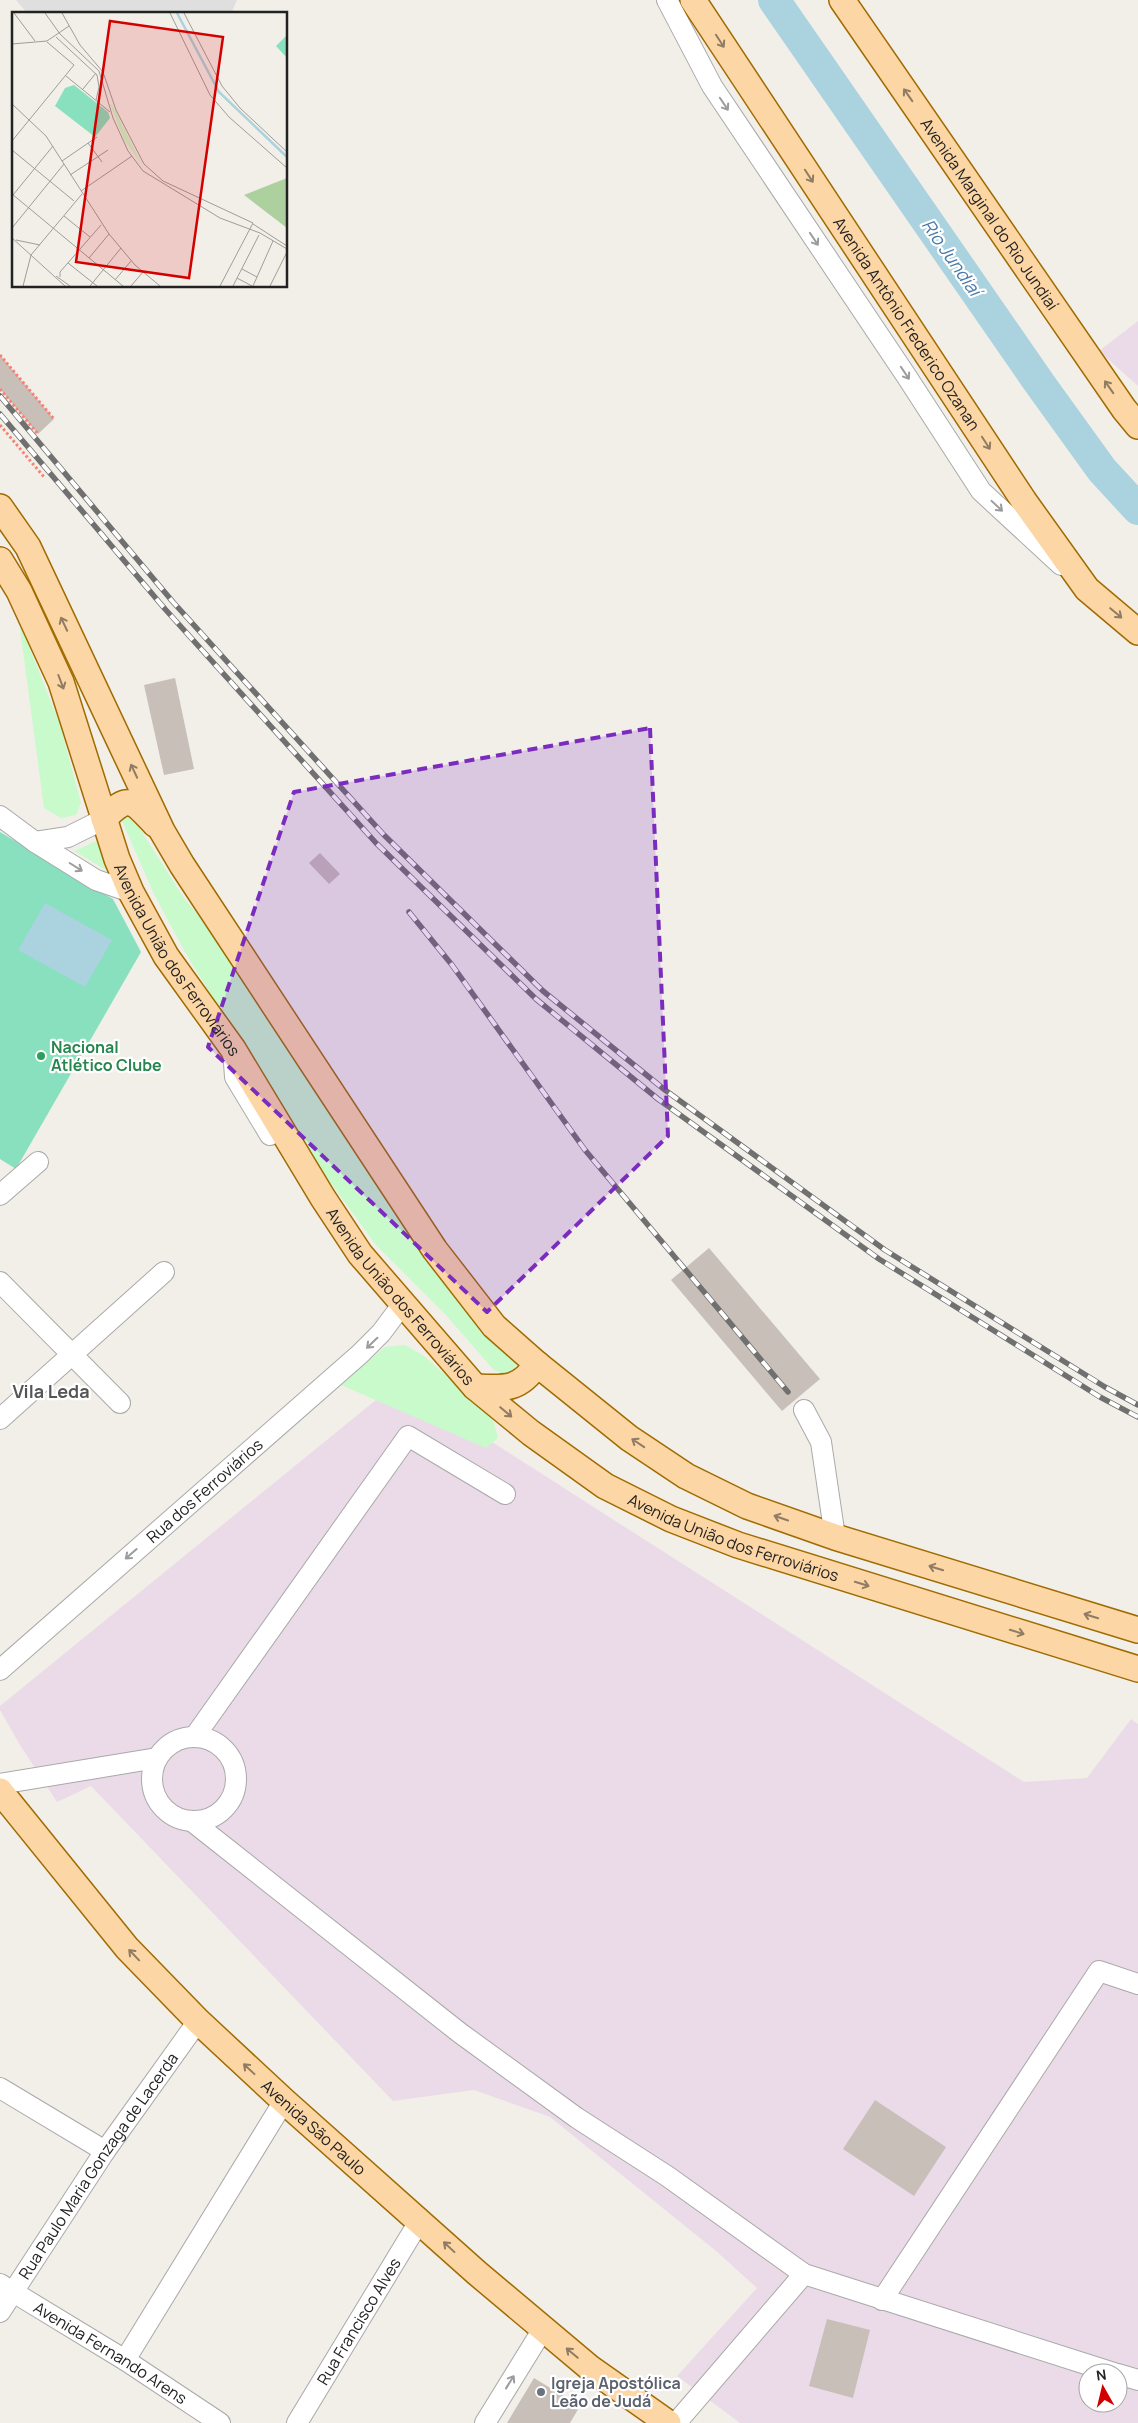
<svg xmlns="http://www.w3.org/2000/svg" width="1138" height="2423" viewBox="0 0 1138 2423" font-family="Manrope,sans-serif">
<style>
.residential{fill:#e0dfdf}
.industrial{fill:#ebdbe8;fill-rule:evenodd}
.park{fill:#c8facc}
.pitch{fill:#88e0be}
.water{fill:#aad3df}
.lines{fill:none;stroke-linecap:round;stroke-linejoin:round}
.river{stroke:#aad3df;stroke-width:32}
.building{fill:#c7bfb8}
.minor-casing{stroke:#a9a9a9;stroke-width:22}
.major-casing{stroke:#a06b00;stroke-width:28}
.path{stroke:#fa8072;stroke-width:3;stroke-dasharray:2.5 2.5;stroke-linecap:butt}
.minor{stroke:#fff;stroke-width:20}
.major{stroke:#fcd6a4;stroke-width:25}
.rail-casing{stroke:#707070;stroke-width:5.5}
.rail{stroke:#fff;stroke-width:4;stroke-dasharray:11;stroke-linecap:butt}
.oneway{stroke:#8f7c63}
.oneway2{stroke:#9c9c9c}
.marked{fill:#7b2cbf;fill-opacity:0.2;stroke:#7b2cbf;stroke-width:4;stroke-dasharray:10 6;stroke-linejoin:round}
.leisure-dot{fill:#2e9e5b;stroke:#fff;stroke-width:2}
.worship-dot{fill:#6b7280;stroke:#fff;stroke-width:2}
.labels{text-anchor:middle;dominant-baseline:central;stroke-width:4.5;stroke-linejoin:round;paint-order:stroke}
.street-label{font-size:16px;fill:#222;stroke:#fff}
.leisure-label{font-size:16px;font-weight:bold;fill:#27864d;stroke:#fff;text-anchor:start}
.worship-label{font-size:16px;font-weight:bold;fill:#5b616d;stroke:#fff;text-anchor:start}
.water-label{font-size:18px;font-style:italic;fill:#4a7aab;stroke:#fff}
.neighbourhood-label{font-size:18px;font-weight:bold;fill:#555;stroke:#fff}
.inset-river{fill:none;stroke:#aad3df;stroke-width:2.5}
.inset-road{fill:none;stroke:#9f9d99;stroke-width:1}
.view{fill:#d40000;fill-opacity:0.15;stroke:#d40000;stroke-width:2.5}
.inset-edge{fill:none;stroke:#222;stroke-width:2.5}
</style>
<rect width="100%" height="100%" fill="#f2efe9"/>
<path class="residential" d="M16,0H237L231,14H28Z"/>
<path class="industrial" d="M1138,321V386L1099,351Z
M398,1382L1024,1782L1087,1778L1131,1719L1138,1724V2423H740L677,2376L757,2288L716,2251L550,2117L474,2090L393,2101L91,1786L57,1802L20,1745L0,1710V1706ZM1088,2373H1118V2403H1088Z"/>
<path class="park" d="M19,621L60,725L81,803L76,815L61,818L44,808Z
M126,816L133,818L184,898L212,932L517,1359L514,1371L506,1375L494,1370L445,1314L376,1245L309,1153L186,954L154,894L122,821Z
M103,838L111,873L74,851Z
M405,1345L424,1356L492,1416L498,1438L486,1448L341,1385L385,1347Z"/>
<path class="pitch" d="M0,832L113,899L141,952L16,1169L0,1159Z"/>
<path class="water" d="M45,903L112,940L85,987L18,950Z"/>
<g class="lines">
<path class="river" d="M774,0L1040,384L1102,470L1138,509"/>
</g>
<path class="building" d="M0,355L54,419L38,434L0,389Z
M175,678L194,769L164,775L144,685Z
M320,853L340,874L329,884L309,863Z
M709,1248L820,1379L782,1411L671,1280Z
M875,2100L946,2147L914,2196L843,2149Z
M827,2319L870,2330L853,2398L809,2386Z
M534,2378L580,2406L570,2423H507Z"/>
<g class="lines">
<defs>
<g id="minor">
<path d="M667,0L712,86L907,377L981,491L1061,565"/>
<path d="M0,816L35,842L96,880L131,892"/>
<path d="M35,842L68,837L104,819"/>
<path d="M233,1049L235,1077L270,1135"/>
<path d="M0,1195L38,1162"/>
<path d="M0,1282L120,1403"/>
<path d="M804,1410L821,1442L835,1537"/>
<path d="M0,1419L164,1272"/>
<path id="s1" d="M0,1670L360,1354L381,1333L402,1305"/>
<path d="M195,1736L408,1436L505,1494"/>
<circle cx="194" cy="1779" r="42"/>
<path d="M0,1784L157,1758"/>
<path d="M193,1822L460,2033L577,2118L667,2176L804,2274L1114,2373"/>
<path d="M0,2088L105,2151"/>
<path id="s2" d="M0,2284L125,2360L220,2423"/>
<path d="M882,2300L1099,1971L1138,1984"/>
<path id="s3" d="M0,2312L105,2151L198,2021"/>
<path d="M125,2360L284,2101"/>
<path d="M1118,2374L1138,2380"/>
<path id="s4" d="M297,2423L420,2220"/>
<path d="M485,2423L543,2329"/>
<path d="M676,2423L804,2274"/>
</g>
<g id="major">
<path id="s5" d="M693,0L1024,501L1087,589L1138,632"/>
<path id="s6" d="M842,0L1124,409L1138,426"/>
<path d="M0,507L28,547L162,831L182,865L435,1250L494,1326L537,1364L629,1438L686,1476L747,1506L835,1537L1138,1630"/>
<path id="s7" d="M0,560L19,591L61,682L117,859L131,892L166,956L233,1049L323,1198L360,1254L475,1387L531,1433L605,1486L671,1519L738,1545L1138,1669"/>
<path d="M104,819C129,792 134,802 155,824"/>
<path d="M475,1387C504,1388 519,1391 537,1364"/>
<path id="s8" d="M0,1791L127,1948L198,2021L284,2101L477,2273L590,2368L668,2423"/>
</g>
</defs>
<use href="#minor" class="minor-casing"/>
<use href="#major" class="major-casing"/>
<path class="path" d="M0,355L54,419
M0,389L38,434
M0,425L44,477"/>
<use href="#minor" class="minor"/>
<use href="#major" class="major"/>
<defs>
<path id="rail" d="M0,396L173,602L384,835L543,991L665,1090L885,1250L1105,1387L1138,1405
M0,414L165,609L376,843L536,999L658,1099L879,1259L1100,1397L1138,1417
M409,912L452,965L585,1150L788,1392"/>
</defs>
<use href="#rail" class="rail-casing"/>
<use href="#rail" class="rail"/>
</g>
<defs><path id="oneway-shaft" d="M-6 0H5M1.5-3L5.5 0L1.5 3" fill="none" stroke-width="1.6" stroke-linecap="round" stroke-linejoin="round" transform="scale(1.25)"/></defs>
<g class="oneway">
<use href="#oneway-shaft" transform="translate(720 41) rotate(57)"/>
<use href="#oneway-shaft" transform="translate(908 95) rotate(-125)"/>
<use href="#oneway-shaft" transform="translate(809 176) rotate(57)"/>
<use href="#oneway-shaft" transform="translate(1109 387) rotate(-125)"/>
<use href="#oneway-shaft" transform="translate(986 443) rotate(57)"/>
<use href="#oneway-shaft" transform="translate(1116 613) rotate(40)"/>
<use href="#oneway-shaft" transform="translate(64 624) rotate(-115)"/>
<use href="#oneway-shaft" transform="translate(61 682) rotate(69)"/>
<use href="#oneway-shaft" transform="translate(134 771) rotate(-115)"/>
<use href="#oneway-shaft" transform="translate(506 1412) rotate(40)"/>
<use href="#oneway-shaft" transform="translate(638 1443) rotate(-146)"/>
<use href="#oneway-shaft" transform="translate(781 1518) rotate(-161)"/>
<use href="#oneway-shaft" transform="translate(936 1568) rotate(-163)"/>
<use href="#oneway-shaft" transform="translate(862 1584) rotate(17)"/>
<use href="#oneway-shaft" transform="translate(1091 1616) rotate(-163)"/>
<use href="#oneway-shaft" transform="translate(1017 1632) rotate(17)"/>
<use href="#oneway-shaft" transform="translate(134 1955) rotate(-134)"/>
<use href="#oneway-shaft" transform="translate(249 2069) rotate(-137)"/>
<use href="#oneway-shaft" transform="translate(449 2247) rotate(-137)"/>
<use href="#oneway-shaft" transform="translate(572 2353) rotate(-140)"/>
</g>
<g class="oneway2">
<use href="#oneway-shaft" transform="translate(724 104) rotate(56)"/>
<use href="#oneway-shaft" transform="translate(814 239) rotate(56)"/>
<use href="#oneway-shaft" transform="translate(905 373) rotate(56)"/>
<use href="#oneway-shaft" transform="translate(997 506) rotate(43)"/>
<use href="#oneway-shaft" transform="translate(76 867) rotate(32)"/>
<use href="#oneway-shaft" transform="translate(372 1343) rotate(136)"/>
<use href="#oneway-shaft" transform="translate(131 1554) rotate(139)"/>
<use href="#oneway-shaft" transform="translate(510 2382) rotate(-58)"/>
</g>
<path class="marked" d="M650,728L668,1136L487,1312L208,1047L294,792Z"/>
<circle class="leisure-dot" cx="41" cy="1056" r="5"/>
<circle class="worship-dot" cx="541" cy="2392" r="5"/>
<g class="labels">
<g class="street-label">
<text stroke="none"><textPath href="#s6" startOffset="260">Avenida Marginal do Rio Jundiaí</textPath></text>
<text stroke="none"><textPath href="#s5" startOffset="388">Avenida Antônio Frederico Ozanan</textPath></text>
<text stroke="none"><textPath href="#s7" startOffset="440">Avenida União dos Ferroviários</textPath></text>
<text stroke="none"><textPath href="#s7" startOffset="845">Avenida União dos Ferroviários</textPath></text>
<text stroke="none"><textPath href="#s1" startOffset="272">Rua dos Ferroviários</textPath></text>
<text stroke="none"><textPath href="#s7" startOffset="1265">Avenida União dos Ferroviários</textPath></text>
<text stroke="none"><textPath href="#s8" startOffset="461">Avenida São Paulo</textPath></text>
<text stroke="none"><textPath href="#s3" startOffset="176">Rua Paulo Maria Gonzaga de Lacerda</textPath></text>
<text stroke="none"><textPath href="#s4" startOffset="119">Rua Francisco Alves</textPath></text>
<text stroke="none"><textPath href="#s2" startOffset="130">Avenida Fernando Arens</textPath></text>
</g>
<g class="leisure-label">
<text x="51" y="1047">Nacional<tspan x="51" dy="18">Atlético Clube</tspan></text>
</g>
<g class="worship-label">
<text x="551" y="2383">Igreja Apostólica<tspan x="551" dy="18">Leão de Judá</tspan></text>
</g>
<g class="water-label">
<text transform="translate(952 257) rotate(55)">Rio Jundiaí</text>
</g>
<g class="neighbourhood-label">
<text x="51" y="1391">Vila Leda</text>
</g>
</g>
<g transform="translate(12 12)">
<rect width="275" height="275" fill="#f2efe9"/>
<path d="M275,166V216L232,183Z" fill="#add19e"/>
<path d="M98,92H100L130,153L112,128Z" fill="#c8facc"/>
<path d="M274,24L275,25V46L264,34ZM62,73L96,100L98,106L83,125L43,94L53,76Z" fill="#88e0be"/>
<path class="inset-river" d="M165,1L207,80L275,145"/>
<path class="inset-road" d="M2,1L23,29M33,1L48,22L87,59L101,106L116,139L131,159L208,206L248,221L275,237M50,1L68,33L91,60L104,98L132,152L151,169L241,211L208,274M158,1L198,83L217,105L275,156M172,1L210,74L228,96L275,140M44,25L85,63L87,75L84,88M0,32L35,29L57,14M54,64L98,100M71,77L84,61M0,92L34,124L97,222L123,253L148,274M0,129L62,53L35,30M76,131L90,150M0,138L62,189M50,149L85,125M58,163L96,138M69,179L120,144M0,182L111,274M1,183L41,134M52,204L78,225M241,212L275,234M0,216L52,152M0,226L53,274M4,228L28,233M77,246L97,222M56,251L85,274M230,257L245,265M44,264L58,274M48,265V260L89,213M225,266L240,274M103,268L119,249M11,274L19,243L70,182M78,274L109,236M119,274L131,260M221,274L247,223M241,274L261,229M258,274L275,240"/>
<path class="view" d="M98,9L211,25L177,266L64,250Z"/>
<rect width="275" height="275" class="inset-edge"/>
</g>
<g transform="translate(1103 2388) rotate(352)"><circle r="24" fill="#ffffff" stroke="#a7a7a7"/>
<path d="M0-4L9 19L0 12L-9 19Z" fill="#d40000"/>
<text y="-8" font-size="14" font-weight="bold" text-anchor="middle" fill="#222222">N</text>
</g>
</svg>
